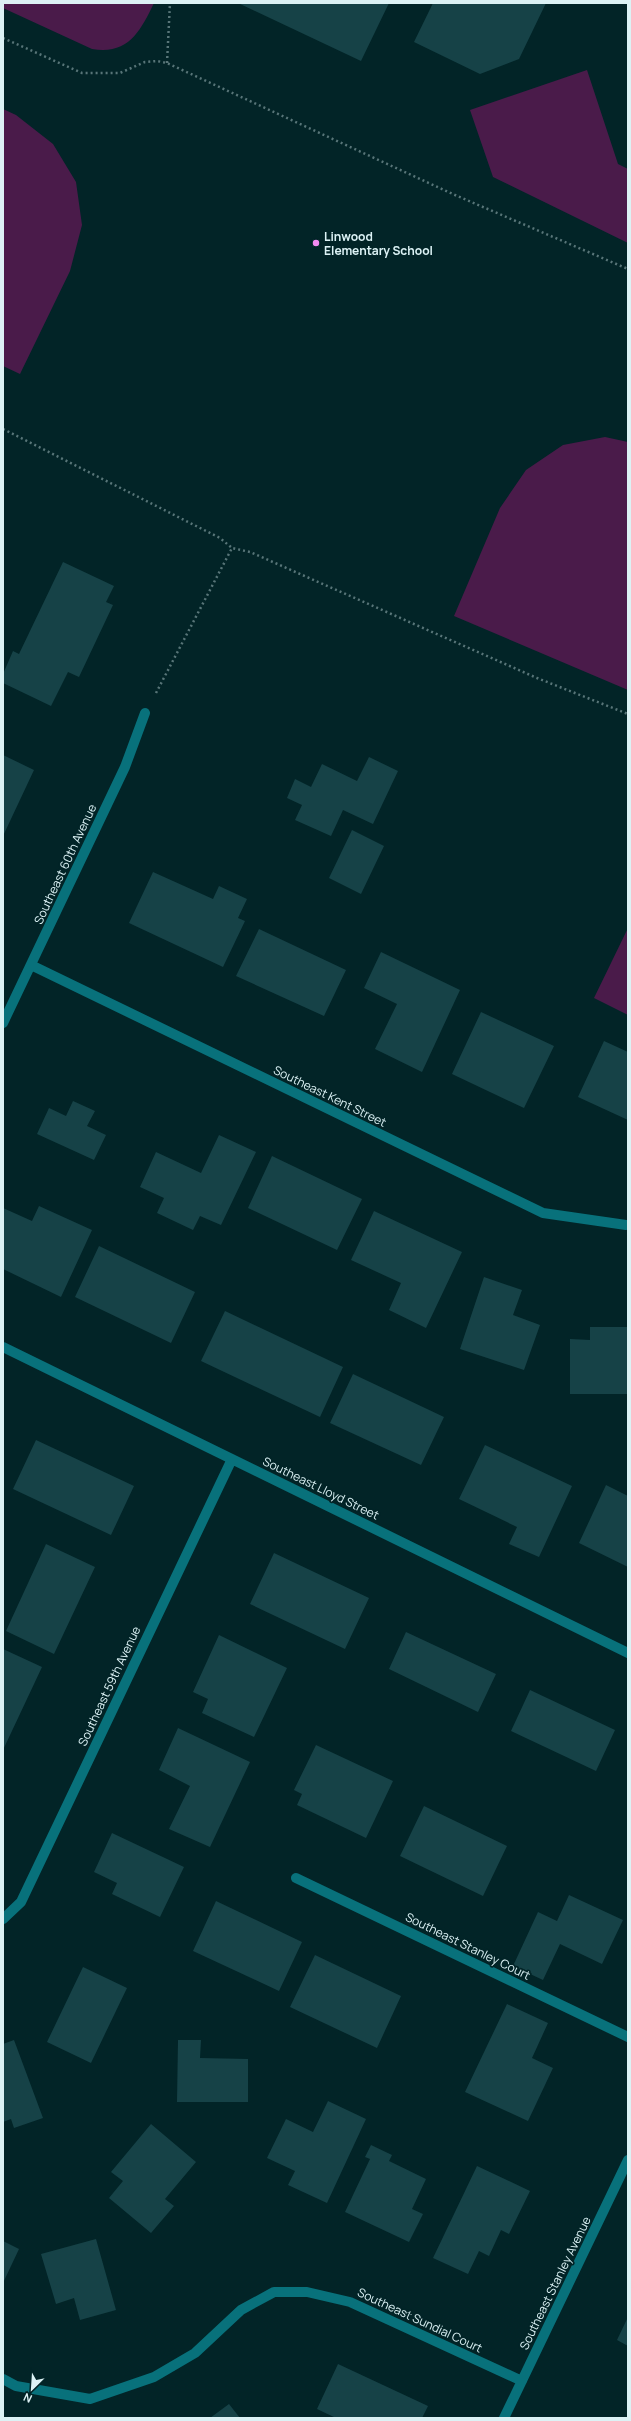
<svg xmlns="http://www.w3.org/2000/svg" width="631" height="2421" viewBox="0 0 631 2421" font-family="Manrope,sans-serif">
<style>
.green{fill:#4a1b4a}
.building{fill:#164247}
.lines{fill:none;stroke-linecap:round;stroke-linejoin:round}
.path{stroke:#587578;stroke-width:2.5;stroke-dasharray:2 3;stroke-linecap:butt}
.service{stroke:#08717b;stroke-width:10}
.minor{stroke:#08717b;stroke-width:10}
.poi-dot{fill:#f38af1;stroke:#022427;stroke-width:1.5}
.labels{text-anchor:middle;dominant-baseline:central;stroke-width:3.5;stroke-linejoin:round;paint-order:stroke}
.poi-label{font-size:12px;font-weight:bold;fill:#dcf2f5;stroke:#022427;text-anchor:start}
.street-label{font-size:12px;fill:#dcf2f5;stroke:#022427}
</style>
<rect width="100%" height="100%" fill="#022427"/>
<path class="green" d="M3,3H154C140,32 128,55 92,49L3,8Z
M587,70L618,164L628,169V243L493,177L470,110Z
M3,109L16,115L53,144L76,182L82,225L70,271L20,374L3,366Z
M605,437L628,442V690L454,616L500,508L526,470L563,445Z
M628,928V1015L594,998Z"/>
<path class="building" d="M238,3H389L361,61Z
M433,3H546L519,59L480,74L414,42Z
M63,562L114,586L106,602L113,605L79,677L68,672L51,706L3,683V674L13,651L19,654Z
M3,755L34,770L3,836Z
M369,757L398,771L373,824L343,810L331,836L295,820L302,805L287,798L295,779L311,787L322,764L357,781Z
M352,830L384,846L361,894L329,878Z
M153,872L213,899L219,886L247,899L238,918L245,921L223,967L129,923Z
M259,929L346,970L324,1016L236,976Z
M381,952L460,990L422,1072L375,1049L397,1004L364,988Z
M481,1012L554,1046L524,1108L452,1074Z
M604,1041L628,1052V1120L578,1097Z
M73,1101L95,1111L87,1126L106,1135L94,1160L37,1134L49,1108L66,1116Z
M219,1135L256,1152L221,1225L200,1216L193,1230L157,1213L164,1198L140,1187L156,1152L201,1173Z
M272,1156L362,1199L337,1250L248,1208Z
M39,1206L92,1230L61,1297L3,1269V1208L32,1221Z
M374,1211L462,1252L426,1328L389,1310L401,1283L351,1260Z
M99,1246L195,1292L171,1343L75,1297Z
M484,1277L522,1290L513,1315L540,1325L524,1370L460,1349Z
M225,1311L343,1367L320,1417L201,1361Z
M590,1327H628V1394H570V1339L590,1340Z
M353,1374L444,1417L421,1465L330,1423Z
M36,1440L134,1486L111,1535L13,1489Z
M485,1445L572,1486L539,1557L509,1544L517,1527L459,1499Z
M606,1485L628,1496V1567L579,1543Z
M46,1544L95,1567L54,1654L6,1631Z
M274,1553L369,1598L345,1649L250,1604Z
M406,1632L496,1674L478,1712L389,1669Z
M219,1635L287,1668L254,1737L202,1713L208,1699L193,1692Z
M3,1649L42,1667L3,1750Z
M530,1690L615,1730L596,1771L511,1731Z
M178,1728L250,1762L210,1847L169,1829L190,1786L159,1770Z
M316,1745L393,1781L366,1838L297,1805L302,1794L294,1790Z
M424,1806L507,1846L483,1896L400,1856Z
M112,1833L184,1867L160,1917L112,1894L117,1883L94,1872Z
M569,1895L623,1920L602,1964L560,1944L543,1980L513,1966L538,1912L557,1921Z
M216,1901L302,1942L279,1991L193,1951Z
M315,1955L401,1996L377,2048L290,2007Z
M83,1967L127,1988L91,2063L47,2042Z
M507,2004L548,2023L532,2058L553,2068L528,2121L465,2092Z
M14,2040L43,2118L14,2128L11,2119L3,2122V2044Z
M178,2040H201L200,2058L248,2059V2102H177Z
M328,2101L366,2119L327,2203L288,2185L295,2171L267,2158L286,2119L313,2132Z
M151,2124L196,2162L165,2199L174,2206L151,2233L109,2198L123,2181L111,2172Z
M371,2145L392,2155L389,2161L426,2179L412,2209L423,2214L409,2242L345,2212L370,2159L365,2157Z
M477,2166L530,2191L509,2234L501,2230L489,2256L479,2251L468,2274L433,2258Z
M96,2239L116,2310L80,2320L74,2298L56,2304L41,2254Z
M3,2241L19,2249L3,2283Z
M628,2317V2346L617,2340Z
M338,2364L428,2406L422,2418H336L317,2409Z
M229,2404L240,2418H210Z"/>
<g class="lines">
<path class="path" d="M3,38L82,73H120L145,62L157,61L167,63L455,195L628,269
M167,63L170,3
M3,429L220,538L232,548
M156,693L232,548L250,552L537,678L628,714"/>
<path class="service" d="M296,1878L628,2037"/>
<path class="minor" d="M31,965L543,1213L626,1225
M3,1023L125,767L145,713
M3,1347L628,1653
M3,1919L21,1902L232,1459
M3,2379L16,2386L90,2399L154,2377L195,2353L241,2310L274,2292H307L350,2302L522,2381
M504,2418L628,2160"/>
</g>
<circle class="poi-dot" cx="316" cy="243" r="4"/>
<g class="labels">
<g class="poi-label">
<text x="324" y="236">Linwood<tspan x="324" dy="14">Elementary School</tspan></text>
</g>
<g class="street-label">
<text transform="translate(65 864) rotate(-65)">Southeast 60th Avenue</text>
<text transform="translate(330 1096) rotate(26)">Southeast Kent Street</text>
<text transform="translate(321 1488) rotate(26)">Southeast Lloyd Street</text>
<text transform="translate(109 1686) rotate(-65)">Southeast 59th Avenue</text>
<text transform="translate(468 1946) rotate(26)">Southeast Stanley Court</text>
<text transform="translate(555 2283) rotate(-64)">Southeast Stanley Avenue</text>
<text transform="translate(420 2320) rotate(25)">Southeast Sundial Court</text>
</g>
</g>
<rect width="631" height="2421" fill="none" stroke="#dcf2f5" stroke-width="8"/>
<g transform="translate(32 2389) rotate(205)" stroke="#022427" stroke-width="3" paint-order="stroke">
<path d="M0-3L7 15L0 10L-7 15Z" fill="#dcf2f5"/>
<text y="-6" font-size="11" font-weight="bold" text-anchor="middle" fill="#dcf2f5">N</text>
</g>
</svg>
